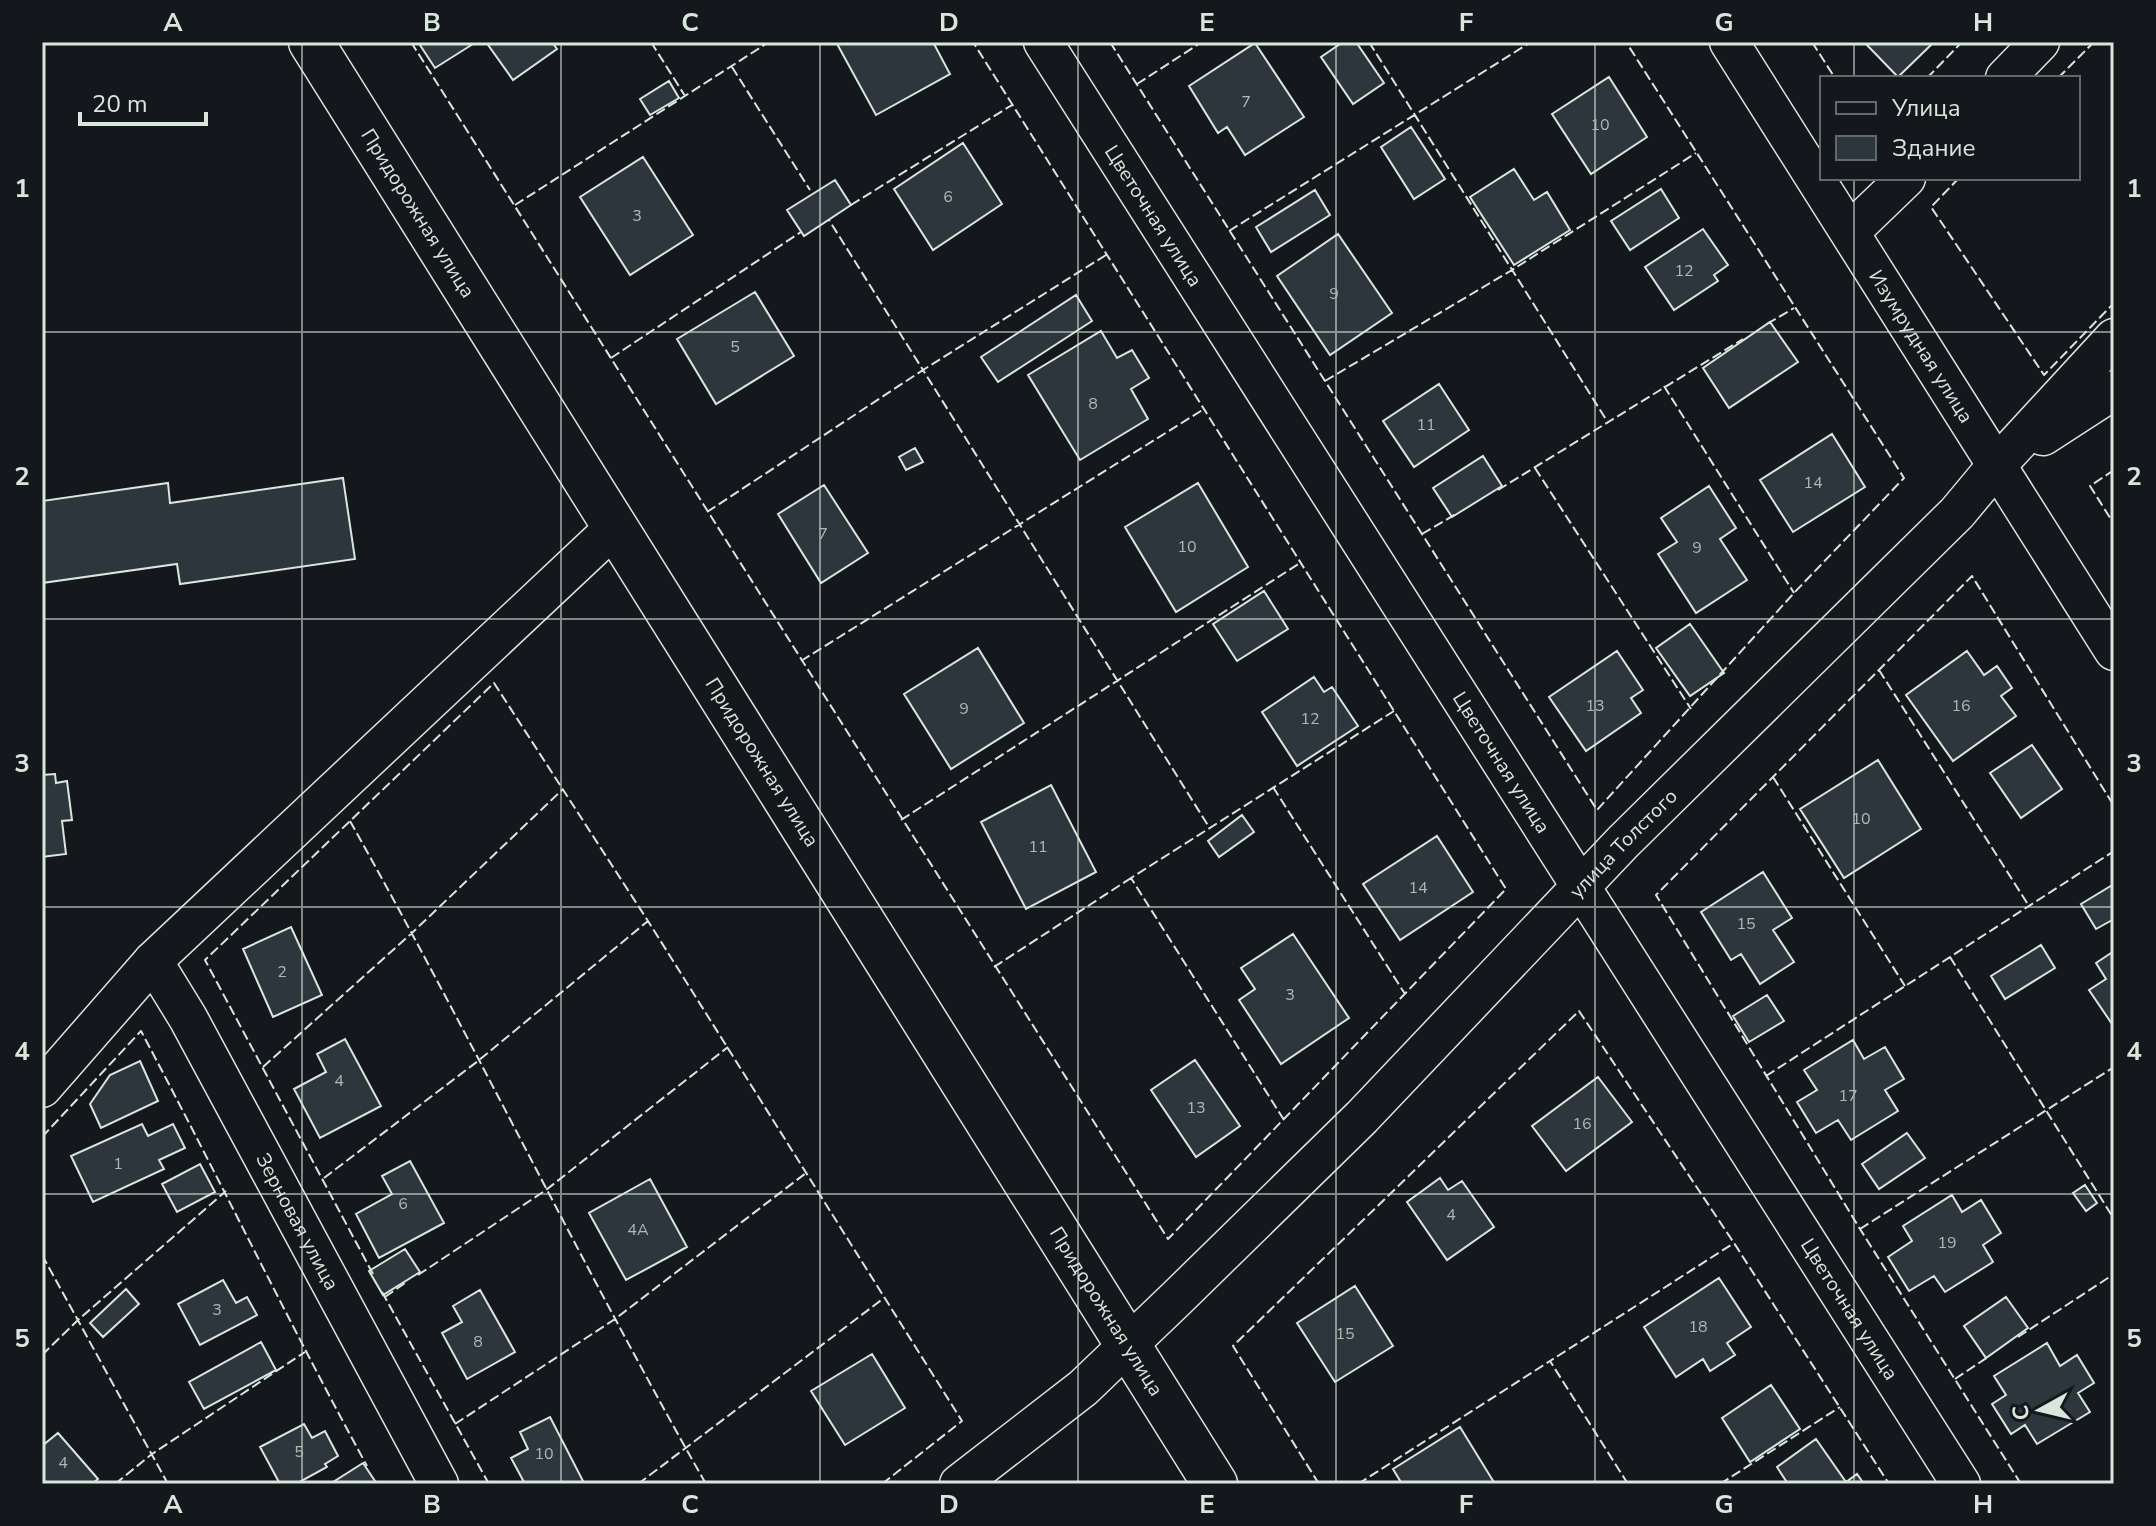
<svg xmlns="http://www.w3.org/2000/svg" width="2156" height="1526" viewBox="0 0 2156 1526" font-family="'Nunito Sans',sans-serif">
<style>
.building{fill:#2c363c;stroke:#d8e6dc;stroke-width:2}
.lines{fill:none;stroke-linecap:round;stroke-linejoin:round}
.street-casing{stroke:#d8e6dc;stroke-width:41}
.secondary-casing{stroke:#d8e6dc;stroke-width:47}
.street{stroke:#14181c;stroke-width:38}
.secondary{stroke:#14181c;stroke-width:44}
.fence{stroke:#d8e6dc;stroke-width:2;stroke-dasharray:10 4;stroke-linecap:butt}
.grid{fill:none;stroke:#d8e6dc;stroke-width:2;stroke-opacity:0.55}
.labels{text-anchor:middle;dominant-baseline:central;stroke-width:6;stroke-linejoin:round;paint-order:stroke}
.number-label{font-size:16px;fill:#adbab4}
.street-label{font-size:20px;fill:#d8e6dc;stroke:#14181c}
.neatline{fill:none;stroke:#d8e6dc;stroke-width:3}
.grid-label{font-size:26px;text-anchor:middle;font-weight:bold;fill:#d8e6dc}
</style>
<rect width="100%" height="100%" fill="#14181c"/>
<path class="building" d="M418,42H472L473,44L435,68Z
M486,42H552L557,49L513,80Z
M836,42H933L950,74L876,115Z
M1343,42H1356L1384,83L1353,104L1321,57Z
M1864,42H1934L1898,77Z
M1255,43L1304,117L1245,155L1227,127L1218,133L1189,86Z
M1609,77L1647,137L1591,174L1552,114Z
M669,81L679,98L650,115L640,99Z
M1411,127L1445,179L1414,199L1381,147Z
M963,143L1002,204L933,250L894,189Z
M643,157L693,235L630,275L580,197Z
M1514,169L1534,200L1547,192L1570,230L1514,265L1470,197Z
M835,180L851,205L804,236L787,210Z
M1661,189L1679,218L1630,250L1611,221Z
M1315,190L1330,215L1271,252L1256,227Z
M1703,229L1728,265L1714,275L1718,281L1674,310L1645,267Z
M1338,234L1392,313L1330,355L1277,276Z
M755,292L794,356L716,404L677,339Z
M1076,295L1092,321L998,382L981,357Z
M1770,322L1798,362L1729,408L1703,368Z
M1101,331L1117,358L1132,350L1149,378L1131,389L1148,419L1080,460L1028,375Z
M1439,384L1469,430L1414,467L1383,421Z
M1832,434L1865,487L1793,532L1760,480Z
M915,448L923,462L906,470L899,457Z
M1483,456L1502,486L1452,517L1433,488Z
M343,478L355,559L180,584L177,564L42,583V501L168,483L170,503Z
M1198,483L1248,567L1176,612L1125,527Z
M824,485L868,553L821,583L778,514Z
M1709,486L1736,528L1720,539L1747,580L1696,613L1658,554L1677,542L1661,518Z
M1264,591L1288,629L1237,661L1213,624Z
M1690,624L1724,673L1690,696L1656,648Z
M978,648L1024,723L951,769L904,694Z
M1617,651L1643,690L1631,698L1641,713L1586,751L1549,697Z
M1967,651L1984,675L1997,666L2012,688L2001,696L2016,716L1953,761L1906,695Z
M1314,677L1324,692L1332,687L1358,726L1297,766L1262,712Z
M2032,745L2062,789L2021,818L1990,773Z
M1878,760L1921,829L1844,878L1800,809Z
M55,774L56,783L67,781L72,820L62,821L66,854L42,857V865V775Z
M1051,785L1096,872L1026,909L981,822Z
M1242,815L1254,832L1219,857L1208,841Z
M1437,836L1473,892L1400,940L1363,884Z
M1763,872L1792,918L1773,930L1794,962L1760,984L1741,954L1731,960L1701,912Z
M2114,884V919L2096,929L2081,904Z
M291,927L322,995L273,1017L243,949Z
M1293,934L1349,1018L1281,1064L1239,1000L1255,989L1241,968Z
M2041,945L2055,968L2005,999L1991,976Z
M2114,951V1023L2112,1024L2089,990L2106,979L2096,963Z
M1767,995L1784,1021L1749,1042L1733,1016Z
M345,1039L381,1106L320,1138L294,1089L326,1072L317,1054Z
M1853,1040L1864,1059L1885,1047L1904,1079L1885,1090L1898,1111L1851,1140L1838,1120L1816,1133L1797,1102L1817,1090L1804,1070Z
M1195,1060L1240,1126L1196,1157L1151,1090Z
M140,1061L158,1101L101,1128L90,1104L110,1075Z
M1598,1077L1632,1122L1566,1171L1532,1126Z
M142,1124L148,1136L173,1124L185,1148L159,1160L164,1169L93,1202L71,1156Z
M1907,1133L1925,1158L1879,1189L1862,1164Z
M410,1161L444,1223L379,1258L356,1214L392,1194L382,1176Z
M200,1164L215,1192L177,1212L162,1184Z
M1440,1178L1448,1190L1462,1181L1494,1227L1447,1260L1407,1202Z
M650,1179L687,1247L626,1280L589,1213Z
M2085,1185L2097,1203L2086,1211L2073,1193Z
M1952,1195L1962,1212L1981,1200L2001,1233L1983,1245L1993,1262L1945,1292L1934,1276L1909,1291L1888,1257L1912,1241L1903,1226Z
M405,1249L420,1272L383,1295L369,1271Z
M1719,1278L1751,1327L1727,1343L1735,1355L1710,1371L1703,1359L1676,1377L1644,1327Z
M223,1280L236,1303L247,1297L257,1315L200,1345L178,1304Z
M1355,1286L1393,1346L1335,1382L1297,1323Z
M126,1289L139,1304L103,1337L90,1323Z
M480,1290L515,1352L467,1379L442,1333L462,1322L453,1306Z
M2006,1297L2028,1328L1986,1358L1964,1326Z
M261,1342L276,1370L204,1409L189,1382Z
M2047,1343L2060,1366L2077,1355L2094,1383L2078,1393L2090,1412L2037,1444L2025,1425L2011,1434L1992,1404L2006,1395L1994,1376Z
M872,1354L905,1408L845,1445L811,1391Z
M1771,1385L1800,1429L1750,1462L1722,1418Z
M550,1417L583,1481L577,1484H525L511,1458L528,1449L520,1432Z
M304,1424L312,1438L325,1431L338,1456L325,1464L327,1467L296,1484H280L260,1447Z
M1460,1427L1495,1484H1402L1393,1469Z
M58,1433L98,1479L92,1484H42V1446Z
M1816,1439L1846,1482L1857,1474L1864,1484H1788L1777,1467Z
M363,1463L377,1484H330Z"/>
<g class="lines">
<defs>
<g id="street">
<path id="s1" d="M1043,42L1961,1484"/>
<path id="s2" d="M1729,42L2114,651"/>
<path d="M2005,78L2040,42"/>
<path d="M1850,232L1906,178"/>
<path d="M2043,436L2114,390"/>
<path id="s3" d="M153,961L188,1018L439,1484"/>
<path d="M42,1088L153,961L615,527"/>
<path id="s4" d="M959,1484L1083,1388L1177,1298L1362,1117L1623,842L1957,513L1997,465L2114,338"/>
</g>
<g id="secondary">
<path id="s5" d="M311,42L1215,1484"/>
</g>
</defs>
<use href="#street" class="street-casing"/>
<use href="#secondary" class="secondary-casing"/>
<use href="#street" class="street"/>
<use href="#secondary" class="secondary"/>
<path class="fence" d="M411,42L1168,1239L1506,889L973,42
M651,42L685,96
M1110,42L1597,810L1794,593L1904,478L1626,42
M1369,42L1607,421
M1812,42L1835,78
M732,67L810,190
M1927,78L1962,42
M2058,78L2094,42
M1137,84L1202,42
M1959,178L1931,207L2044,375L2114,303
M515,205L769,42
M851,205L1012,105
M1229,231L1531,42
M1106,255L923,370L1209,827
M1767,324L1794,308
M611,358L801,232
M1325,381L1512,270L1696,153
M1664,386L1794,593
M1535,468L1691,709
M2114,470L2090,486L2114,524
M1498,490L1743,339
M707,512L923,370L829,220
M1422,534L1456,514
M801,661L1204,409
M1879,670L2029,906
M1773,777L1905,986
M1273,787L1405,994
M901,820L1300,563
M350,821C473,1040 582,1266 706,1484
M1950,957L2114,1219
M994,967L1131,878
M263,1067L413,932L563,789
M1766,1076L2114,851
M1284,1120L1131,878L1394,711
M42,1137L141,1031C218,1176 289,1323 367,1466
M324,1178L478,1061L648,921
M1860,1229L2114,1067
M42,1255L168,1484
M373,1274L205,960L494,683L648,921L962,1421L882,1484
M418,1275L546,1190L728,1047
M382,1292L489,1484
M385,1297L405,1283
M2018,1337L2114,1274
M42,1355L78,1320L226,1191
M1955,1379L1988,1357
M455,1424L615,1319L806,1173
M115,1484L152,1454L305,1352
M638,1484L884,1298
M1319,1484L1233,1346L1579,1011L1734,1243L1889,1484
M1358,1484L1550,1361
M1628,1484L1550,1361L1734,1243
M1720,1484L1840,1407
M2021,1484L1860,1229L1656,895L1972,576L2114,806"/>
</g>
<path class="grid" d="M302,42V1484M561,42V1484M820,42V1484M1078,42V1484M1336,42V1484M1595,42V1484M1854,42V78M1854,178V1484M42,332H2114M42,619H2114M42,907H2114M42,1194H2114"/>
<g class="labels">
<g class="number-label">
<text x="1246" y="102">7</text>
<text x="1600" y="125">10</text>
<text x="948" y="197">6</text>
<text x="637" y="216">3</text>
<text x="1684" y="271">12</text>
<text x="1334" y="294">9</text>
<text x="735" y="347">5</text>
<text x="1093" y="404">8</text>
<text x="1426" y="425">11</text>
<text x="1813" y="483">14</text>
<text x="823" y="534">7</text>
<text x="1187" y="547">10</text>
<text x="1697" y="548">9</text>
<text x="1595" y="706">13</text>
<text x="1961" y="706">16</text>
<text x="964" y="709">9</text>
<text x="1310" y="719">12</text>
<text x="1861" y="819">10</text>
<text x="1038" y="847">11</text>
<text x="1418" y="888">14</text>
<text x="1746" y="924">15</text>
<text x="282" y="972">2</text>
<text x="1290" y="995">3</text>
<text x="339" y="1081">4</text>
<text x="1848" y="1096">17</text>
<text x="1196" y="1108">13</text>
<text x="1582" y="1124">16</text>
<text x="118" y="1164">1</text>
<text x="403" y="1204">6</text>
<text x="1451" y="1215">4</text>
<text x="638" y="1230">4А</text>
<text x="1947" y="1243">19</text>
<text x="217" y="1310">3</text>
<text x="1698" y="1327">18</text>
<text x="1345" y="1334">15</text>
<text x="478" y="1342">8</text>
<text x="299" y="1452">5</text>
<text x="544" y="1454">10</text>
<text x="63" y="1463">4</text>
</g>
<g class="street-label">
<text stroke="none"><textPath href="#s5" startOffset="202">Придорожная улица</textPath></text>
<text stroke="none"><textPath href="#s1" startOffset="206">Цветочная улица</textPath></text>
<text stroke="none"><textPath href="#s2" startOffset="360">Изумрудная улица</textPath></text>
<text stroke="none"><textPath href="#s5" startOffset="850">Придорожная улица</textPath></text>
<text stroke="none"><textPath href="#s1" startOffset="854">Цветочная улица</textPath></text>
<text stroke="none"><textPath href="#s4" startOffset="924">улица Толстого</textPath></text>
<text stroke="none"><textPath href="#s3" startOffset="298">Зерновая улица</textPath></text>
<text stroke="none"><textPath href="#s1" startOffset="1502">Цветочная улица</textPath></text>
<text stroke="none"><textPath href="#s5" startOffset="1498">Придорожная улица</textPath></text>
</g>
</g>
<rect width="2156" height="1526" fill="none" stroke="#14181c" stroke-width="88"/>
<rect x="1820" y="76" width="260" height="104" fill="#14181c" stroke="#626a69" stroke-width="2"/>
<rect x="1836" y="102" width="40" height="12" fill="#14181c" stroke="#626a69" stroke-width="2"/>
<text x="1892" y="116" font-size="24" fill="#d8e6dc">Улица</text>
<rect x="1836" y="136" width="40" height="24" fill="#2c363c" stroke="#626a69" stroke-width="2"/>
<text x="1892" y="156" font-size="24" fill="#d8e6dc">Здание</text>
<g transform="translate(2040 1410) rotate(262)" stroke="#14181c" stroke-width="6" paint-order="stroke">
<path d="M0-6L14 30L0 20L-14 30Z" fill="#d8e6dc"/>
<text y="-12" font-size="22" font-weight="bold" text-anchor="middle" fill="#d8e6dc">С</text>
</g>
<path d="M80 112v12h126v-12" fill="none" stroke="#d8e6dc" stroke-width="4"/>
<text x="92" y="112" font-size="24" fill="#d8e6dc" stroke="#14181c" stroke-width="6" paint-order="stroke">20 m</text>
<rect x="44" y="44" width="2068" height="1438" class="neatline"/>
<g class="grid-label">
<text x="173" y="31">A</text>
<text x="432" y="31">B</text>
<text x="690" y="31">C</text>
<text x="949" y="31">D</text>
<text x="1207" y="31">E</text>
<text x="1466" y="31">F</text>
<text x="1724" y="31">G</text>
<text x="1983" y="31">H</text>
<text x="22" y="197">1</text>
<text x="2134" y="197">1</text>
<text x="22" y="485">2</text>
<text x="2134" y="485">2</text>
<text x="22" y="772">3</text>
<text x="2134" y="772">3</text>
<text x="22" y="1060">4</text>
<text x="2134" y="1060">4</text>
<text x="22" y="1347">5</text>
<text x="2134" y="1347">5</text>
<text x="173" y="1513">A</text>
<text x="432" y="1513">B</text>
<text x="690" y="1513">C</text>
<text x="949" y="1513">D</text>
<text x="1207" y="1513">E</text>
<text x="1466" y="1513">F</text>
<text x="1724" y="1513">G</text>
<text x="1983" y="1513">H</text>
</g>
</svg>
